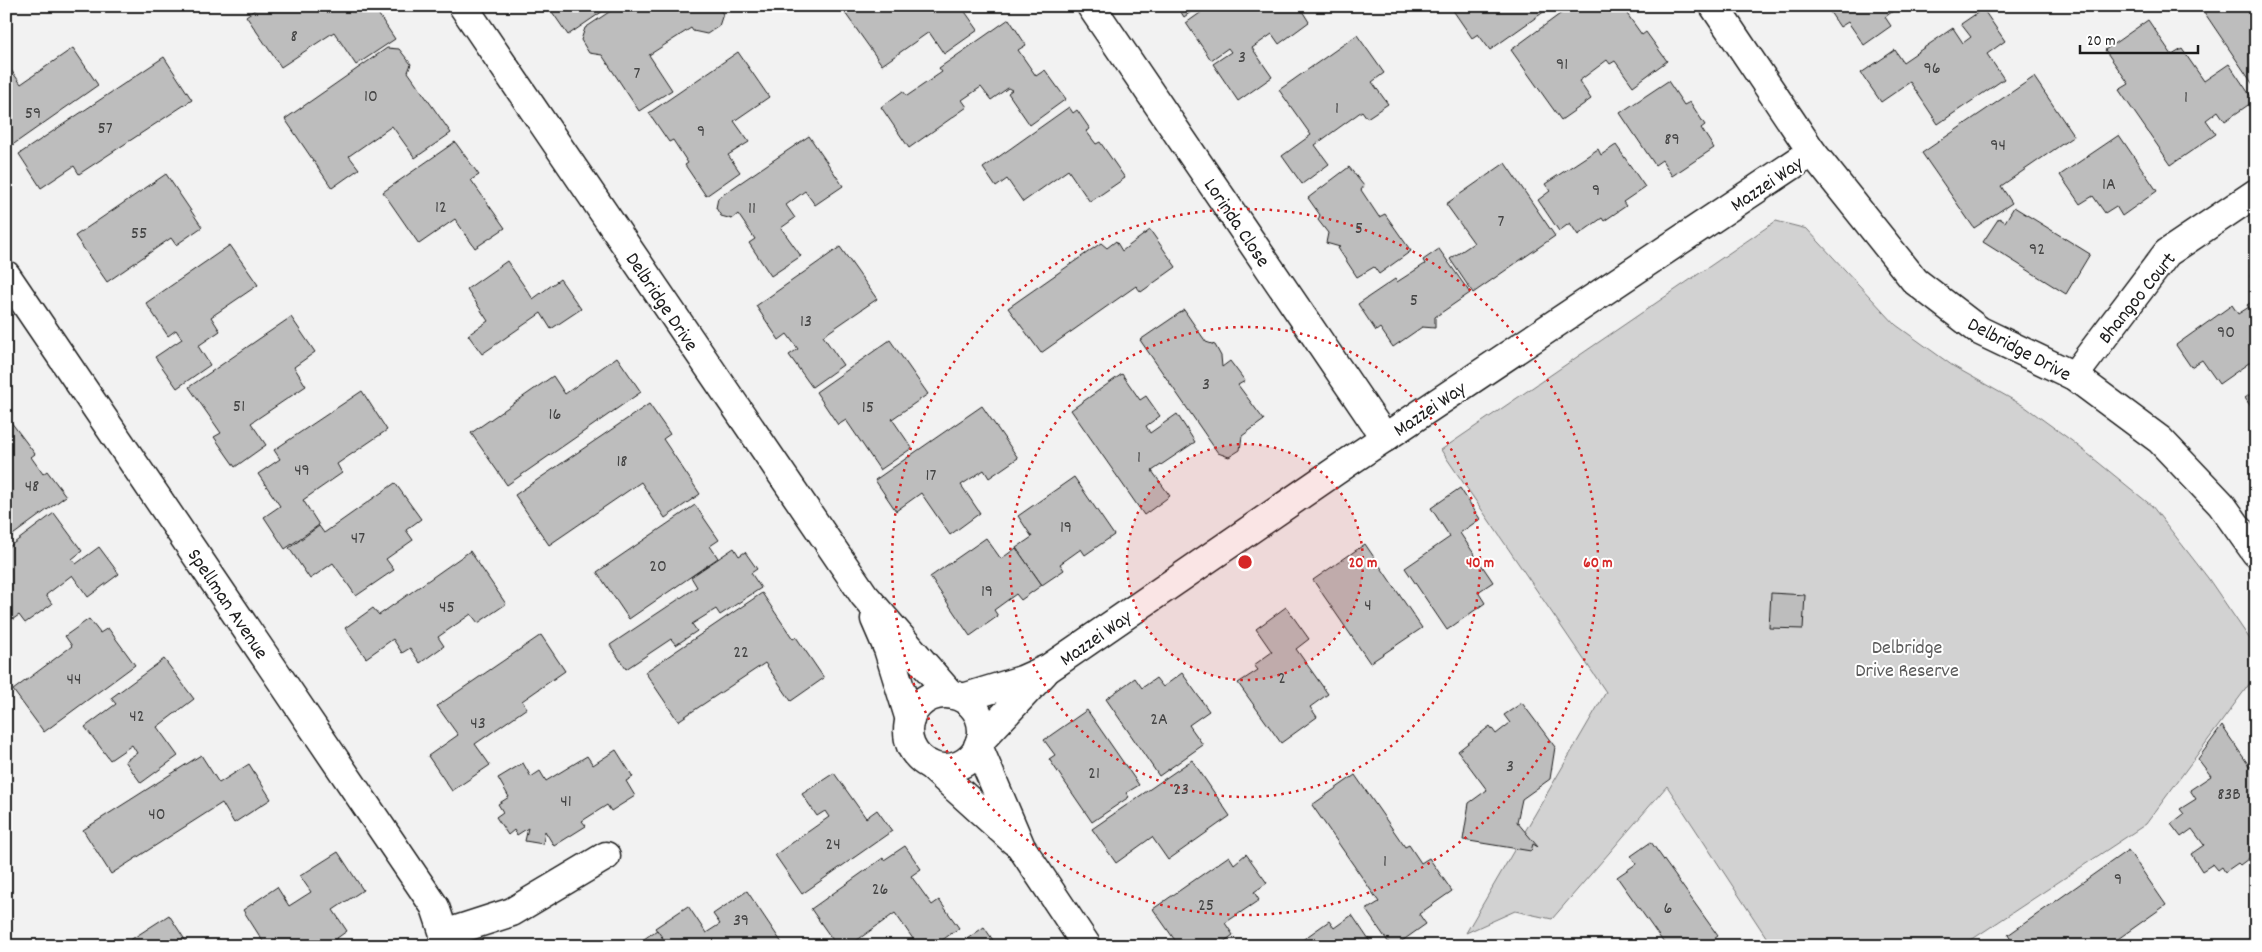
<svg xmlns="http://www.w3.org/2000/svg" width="2262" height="952" viewBox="0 0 2262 952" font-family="Dekko,sans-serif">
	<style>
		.green { fill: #d2d2d2; stroke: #777 }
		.building { fill: #bdbdbd; stroke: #1c1c1c }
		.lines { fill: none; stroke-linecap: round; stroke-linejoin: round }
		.street-casing { stroke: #1c1c1c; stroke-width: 31 }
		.street { stroke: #fff; stroke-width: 28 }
		.ring { fill: none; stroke: #d62828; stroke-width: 2.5; stroke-dasharray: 2.5 5 }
		.labels { text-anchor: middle; stroke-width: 4; stroke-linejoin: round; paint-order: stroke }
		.number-label { font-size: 18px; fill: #444 }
		.street-label { font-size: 20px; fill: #1c1c1c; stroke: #fff }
		.park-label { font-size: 20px; fill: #5c5c5c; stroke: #fff }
		.centre { fill: #d62828; stroke: #fff; stroke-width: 2.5 }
		.ring-label { font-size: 15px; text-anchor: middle; font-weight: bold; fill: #d62828; stroke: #fff; stroke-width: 4; stroke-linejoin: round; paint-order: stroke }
	</style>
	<rect width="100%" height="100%" fill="#f2f2f2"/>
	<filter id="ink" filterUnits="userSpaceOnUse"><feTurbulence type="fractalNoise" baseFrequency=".02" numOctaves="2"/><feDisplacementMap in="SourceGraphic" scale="10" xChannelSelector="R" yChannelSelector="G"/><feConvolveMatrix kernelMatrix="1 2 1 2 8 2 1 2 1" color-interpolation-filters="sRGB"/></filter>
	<g filter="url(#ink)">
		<path class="green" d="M1776,221L1807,229L1896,325L1953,366L2024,406L2072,441L2152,506L2208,578L2256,648V675L2146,824L1962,946H1772L1667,786L1552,919L1515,911L1466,933L1606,692L1441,450Z"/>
		<g class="building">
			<path d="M260,6H373L395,39L356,65L334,32L281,67L246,16Z"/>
			<path d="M548,6H600L603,11L568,35Z"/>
			<path d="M618,6H717L723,14L719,26L707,34L693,31L691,28L649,55L672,90L639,111L602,55L589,53L581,40L585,28Z"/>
			<path d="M856,6H961L978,30L944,54L929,32L882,65L845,13Z"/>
			<path d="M1177,6H1199L1184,17Z"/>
			<path d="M1210,6H1299L1309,22L1279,44L1272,34L1252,48L1272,77L1238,101L1213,64L1231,52L1228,48L1211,60L1186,23Z"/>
			<path d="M1450,6H1552L1490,50L1478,34L1472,38Z"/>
			<path d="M1571,6H1631L1625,11L1642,35L1646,32L1667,61L1633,86L1615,61L1610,64L1607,60L1579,81L1591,99L1561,120L1511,50Z"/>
			<path d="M1826,6H1900L1885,17L1891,26L1864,45L1848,22L1840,27Z"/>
			<path d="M2200,6H2256V89Z"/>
			<path d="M1983,9L2005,41L1987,54L2004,79L1938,124L1910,82L1881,102L1861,73L1895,50L1903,62L1953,28L1963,43L1971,37L1961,24Z"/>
			<path d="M1009,19L1026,45L1018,50L1036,76L1045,70L1066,99L1030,125L1008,93L1012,90L1008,88L991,100L981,87L962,100L967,107L909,148L881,107L903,91L907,96L942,72L939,68Z"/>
			<path d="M2148,20L2172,55L2182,49L2204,81L2229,64L2254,101L2225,121L2218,111L2206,120L2216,134L2171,165L2119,90L2129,84L2105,50Z"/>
			<path d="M1357,35L1384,73L1372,82L1388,104L1367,118L1362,111L1315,145L1329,164L1302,184L1282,156L1311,135L1279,90Z"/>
			<path d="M73,48L98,85L11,146L6,139V63L21,84Z"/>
			<path d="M387,48L399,49L411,64L408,72L451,133L415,158L392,126L349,156L359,169L332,188L285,119Z"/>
			<path d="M738,52L769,97L734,121L749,142L728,155L740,172L706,196L685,165L688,163L673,140L669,142L649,113Z"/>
			<path d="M164,57L192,100L79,174L74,166L41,188L19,154Z"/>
			<path d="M2034,77L2074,136L2001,186L2012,203L1974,228L1922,153Z"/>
			<path d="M1668,81L1684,105L1690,102L1705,125L1701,128L1714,148L1672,176L1662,160L1655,165L1620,113Z"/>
			<path d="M1069,107L1073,113L1077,110L1090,129L1086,131L1096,144L1100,142L1125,178L1090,202L1068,170L1023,202L1007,179L996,187L983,168Z"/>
			<path d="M2119,135L2157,191L2122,216L2116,206L2105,213L2093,196L2080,204L2060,175Z"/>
			<path d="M809,136L843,186L815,205L805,191L786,205L795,218L781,228L801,256L771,276L749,243L755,239L738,214L732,219L721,216L716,208L718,198Z"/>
			<path d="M455,142L479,175L471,180L505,228L475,248L455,219L419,244L383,192Z"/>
			<path d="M1616,145L1645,187L1623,202L1626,206L1604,221L1602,218L1578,235L1570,223L1559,231L1538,200L1550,191L1545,184L1598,149L1601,155Z"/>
			<path d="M1505,163L1555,236L1473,293L1450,259L1474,243L1446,204Z"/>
			<path d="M1349,167L1364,186L1361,190L1379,217L1385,214L1411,251L1379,274L1374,267L1357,277L1338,248L1340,247L1326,243L1328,233L1318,220L1320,215L1308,198Z"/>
			<path d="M166,174L202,227L176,245L171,238L107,282L75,236Z"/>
			<path d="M2014,207L2090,254L2066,294L1983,242L1999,218L2005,222Z"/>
			<path d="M1150,230L1176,267L1141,292L1136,286L1041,353L1008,308L1101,243L1107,248L1116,241L1122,251Z"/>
			<path d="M230,245L258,285L211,317L220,331L198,346L210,365L177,388L155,357L182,339L176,330L168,336L146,303Z"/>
			<path d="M840,247L877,299L823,336L843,365L812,387L789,355L798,349L787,334L779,340L756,306Z"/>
			<path d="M1439,249L1470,293L1435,317V328L1422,327L1393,347L1380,328L1376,331L1358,304L1395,279L1397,282L1425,264L1423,260Z"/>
			<path d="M507,261L533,299L560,279L581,309L551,329L541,313L482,354L468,335L488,321L467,289Z"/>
			<path d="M2256,272V283L2250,276Z"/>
			<path d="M2256,299V317L2247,305Z"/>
			<path d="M2232,305L2238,314L2249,307L2256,317V358L2219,384L2202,360L2191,367L2176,345Z"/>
			<path d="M1184,310L1206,342L1215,345L1221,356L1222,367L1230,361L1245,381L1238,385L1264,420L1242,436L1240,450L1229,457L1218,453L1140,340Z"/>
			<path d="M291,317L315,352L294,367L306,386L251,423L266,445L235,467L214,437L221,433L189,387Z"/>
			<path d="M890,340L928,394L892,419L912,448L880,470L846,420L838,425L816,392Z"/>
			<path d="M617,357L641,392L507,485L471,433L553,376L565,394Z"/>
			<path d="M1122,374L1140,400L1146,396L1160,416L1146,426L1150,433L1177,414L1195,442L1152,471L1170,496L1144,515L1071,410Z"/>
			<path d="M2256,390V414L2245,398Z"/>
			<path d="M362,391L387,430L337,464L342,473L303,500L319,525L285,549L264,517L280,506L258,474L280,459L274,450Z"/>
			<path d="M649,404L670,434L663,439L700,494L665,518L641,482L549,545L515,495Z"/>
			<path d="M982,406L1018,458L989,478L984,470L961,485L980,513L950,535L921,493L896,511L875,480Z"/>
			<path d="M11,422L35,454L31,457L43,474L47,471L66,496L6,540V426Z"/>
			<path d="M1074,477L1114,535L1085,555L1081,549L1060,564L1064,570L1042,585L1016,548L1032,537L1018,516Z"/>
			<path d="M395,483L421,519L406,530L413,540L386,559L394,570L356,596L333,563L310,579L289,548L319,526L324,533Z"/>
			<path d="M1460,488L1480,519L1460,533L1493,582L1478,592L1485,603L1447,630L1405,568L1450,537L1431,508Z"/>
			<path d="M695,505L719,540L710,546L718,558L629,619L597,572Z"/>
			<path d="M54,513L82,551L72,559L76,564L99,547L119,574L88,597L72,575L46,595L52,604L25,623L19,615L6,624V549Z"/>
			<path d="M986,538L1001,559L1016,548L1042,585L1021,600L1016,594L994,610L998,616L970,636L930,577Z"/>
			<path d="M1365,544L1422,628L1370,663L1313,580Z"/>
			<path d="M734,548L739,556L745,552L757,569L751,573L761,588L720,615L716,609L692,624L697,631L676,645L671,639L626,669L610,645L697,587L691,577Z"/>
			<path d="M470,551L506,604L478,623L471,614L438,637L444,646L420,663L410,648L402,653L393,639L366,658L345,628L373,608L379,615Z"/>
			<path d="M762,593L793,639L796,637L824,678L791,701L765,663L678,721L645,672Z"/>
			<path d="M1771,593L1805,595L1803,629L1769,628Z"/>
			<path d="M1286,607L1309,639L1296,649L1328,694L1310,707L1317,717L1281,743L1238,683L1258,670L1254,665L1272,652L1256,629Z"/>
			<path d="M89,619L100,633L108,628L135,665L44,732L13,690L72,646L65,636Z"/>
			<path d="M541,635L565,671L522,701L527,708L475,744L490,765L452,791L428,756L458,735L437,706Z"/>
			<path d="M164,659L194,699L157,727L178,756L141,783L125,761L137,753L132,745L110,760L85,727L116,704L111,698Z"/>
			<path d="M1182,673L1209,711L1189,725L1203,745L1159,776L1106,699L1135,678L1142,688L1156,678L1163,687Z"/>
			<path d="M1522,703L1555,747L1550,779L1522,799L1517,822L1538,847L1533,844L1531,851L1463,840L1469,803L1487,790L1458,751L1490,726L1496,734L1510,723L1504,715Z"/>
			<path d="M1087,710L1139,785L1126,793L1129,797L1092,822L1049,759L1055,755L1044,740Z"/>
			<path d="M2222,726L2250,767L2256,763V853L2240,865L2238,863L2225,872L2222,867L2218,870L2213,864L2202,871L2191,854L2204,845L2192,829L2181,837L2171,824L2184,814L2180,809L2196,799L2190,790L2211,776L2198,759Z"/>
			<path d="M616,750L633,777L626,781L635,796L611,811L607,805L582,821L586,826L554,846L545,831L543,844L525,841L528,828L517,835L514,830L508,835L496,817L503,812L498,804L509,797L498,778L523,763L531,777L540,771L546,781L587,756L593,765Z"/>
			<path d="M201,755L219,783L249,764L271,799L234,823L222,803L111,874L83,830Z"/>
			<path d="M1192,760L1230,816L1168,860L1152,837L1116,863L1092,829Z"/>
			<path d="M834,773L866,818L877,810L892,831L802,894L775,855L829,817L825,811L817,816L802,794Z"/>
			<path d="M1355,775L1405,847L1409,845L1421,863L1429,858L1452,891L1419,914L1426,924L1395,946H1391L1366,910L1379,902L1312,805Z"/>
			<path d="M1651,842L1718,936L1705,946H1666L1617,877L1636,864L1631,856Z"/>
			<path d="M905,846L921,869L911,876L932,905L939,900L959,928L934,946H918L895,913L849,946H837L811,909L883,858L884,860Z"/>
			<path d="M2128,850L2166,905L2108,946H2015L2008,935Z"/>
			<path d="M338,852L363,890L333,910L347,931L326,946H266L243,910L277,887L289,906L311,892L300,876Z"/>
			<path d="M1246,854L1267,883L1254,892L1259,900L1225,923L1233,935L1218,946H1189L1186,942L1179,946L1153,909L1229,856L1234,864Z"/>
			<path d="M747,891L784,946H668L655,928L688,906L706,933L720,924L713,914Z"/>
			<path d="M169,915L189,946H121Z"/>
			<path d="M1352,915L1373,946H1294L1329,921L1334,928Z"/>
			<path d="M984,927L997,946H957Z"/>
			<path d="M657,930L668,946H634Z"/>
		</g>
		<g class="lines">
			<g class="street-casing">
				<g id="street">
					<path d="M463,6L864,595L950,694"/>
					<path d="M1091,6L1385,438"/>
					<path d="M1714,6L1812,152L1915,281L1980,331L2074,376L2160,440L2221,504L2256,553"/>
					<path d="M6,275L435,907L444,934L443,946"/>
					<path d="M2074,376L2167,253L2256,193"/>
					<path d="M875,619L888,649L910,720"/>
					<circle cx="945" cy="731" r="37"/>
					<path d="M963,698L1022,680L1049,668L1350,461L1812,152"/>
					<path d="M980,741L1044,673"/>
					<path d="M978,746L1021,847L1087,946"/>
					<path d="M929,764L1014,841"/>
					<path d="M444,934L512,912L606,856"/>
				</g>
			</g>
			<use href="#street" class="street"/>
		</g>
	</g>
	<circle cx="1245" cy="562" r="118" fill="#d62828" fill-opacity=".12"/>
	<g class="ring">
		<circle cx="1245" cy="562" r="118"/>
		<circle cx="1245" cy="562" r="235"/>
		<circle cx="1245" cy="562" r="353"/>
	</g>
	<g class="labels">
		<g class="number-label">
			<text x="294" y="41">8</text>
			<text x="1242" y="62">3</text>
			<text x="1562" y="69">91</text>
			<text x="1932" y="73">96</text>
			<text x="637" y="78">7</text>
			<text x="371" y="101">10</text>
			<text x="2186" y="102">1</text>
			<text x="1337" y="113">1</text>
			<text x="33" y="118">59</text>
			<text x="105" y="133">57</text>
			<text x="701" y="136">9</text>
			<text x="1672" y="144">89</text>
			<text x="1998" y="150">94</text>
			<text x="2109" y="189">1A</text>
			<text x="1596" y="195">9</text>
			<text x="441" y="212">12</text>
			<text x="752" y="213">11</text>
			<text x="1501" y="226">7</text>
			<text x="1359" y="233">5</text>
			<text x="139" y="238">55</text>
			<text x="2037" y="254">92</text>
			<text x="1414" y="305">5</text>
			<text x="806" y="326">13</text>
			<text x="2226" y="337">90</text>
			<text x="1206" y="389">3</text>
			<text x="239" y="411">51</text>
			<text x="868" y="412">15</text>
			<text x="555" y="419">16</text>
			<text x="1139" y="462">1</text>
			<text x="622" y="466">18</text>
			<text x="302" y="475">49</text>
			<text x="931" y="480">17</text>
			<text x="32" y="491">48</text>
			<text x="1066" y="532">19</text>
			<text x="358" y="543">47</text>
			<text x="658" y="571">20</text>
			<text x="987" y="596">19</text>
			<text x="1368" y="610">4</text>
			<text x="447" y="612">45</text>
			<text x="741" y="657">22</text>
			<text x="1282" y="683">2</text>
			<text x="74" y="684">44</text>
			<text x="137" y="721">42</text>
			<text x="1159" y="724">2A</text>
			<text x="478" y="728">43</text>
			<text x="1510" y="771">3</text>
			<text x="1094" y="778">21</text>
			<text x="1181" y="794">23</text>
			<text x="2229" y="799">83B</text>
			<text x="566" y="806">41</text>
			<text x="157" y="819">40</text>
			<text x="833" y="849">24</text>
			<text x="1385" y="866">1</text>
			<text x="2118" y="884">9</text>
			<text x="880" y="894">26</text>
			<text x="1206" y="910">25</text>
			<text x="1668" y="913">6</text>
			<text x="741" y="925">39</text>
		</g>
		<g class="street-label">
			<text transform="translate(1766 183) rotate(-34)" y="7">Mazzei Way</text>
			<text transform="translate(1238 222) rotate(56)" y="7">Lorinda Close</text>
			<text transform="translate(2136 297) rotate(-51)" y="7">Bhangoo Court</text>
			<text transform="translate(663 301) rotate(56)" y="7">Delbridge Drive</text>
			<text transform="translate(2020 348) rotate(28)" y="7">Delbridge Drive</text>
			<text transform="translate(1429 408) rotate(-34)" y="7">Mazzei Way</text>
			<text transform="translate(229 603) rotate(56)" y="7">Spellman Avenue</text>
			<text transform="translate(1095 637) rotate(-35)" y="7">Mazzei Way</text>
		</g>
		<g class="park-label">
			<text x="1907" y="653">Delbridge<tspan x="1907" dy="23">Drive Reserve</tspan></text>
		</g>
	</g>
	<circle cx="1245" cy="562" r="8" class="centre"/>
	<g class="ring-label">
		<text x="1363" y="567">20 m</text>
		<text x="1480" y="567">40 m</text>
		<text x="1598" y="567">60 m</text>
	</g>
	<rect width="2262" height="952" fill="none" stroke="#fff" stroke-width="25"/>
	<rect x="12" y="12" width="2237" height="927" fill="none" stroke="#1c1c1c" stroke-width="2" filter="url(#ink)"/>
	<path d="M2080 45v8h118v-8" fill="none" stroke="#1c1c1c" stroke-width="2.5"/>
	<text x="2087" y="45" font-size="15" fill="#1c1c1c" stroke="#ffffff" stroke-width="4" paint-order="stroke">20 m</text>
</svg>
